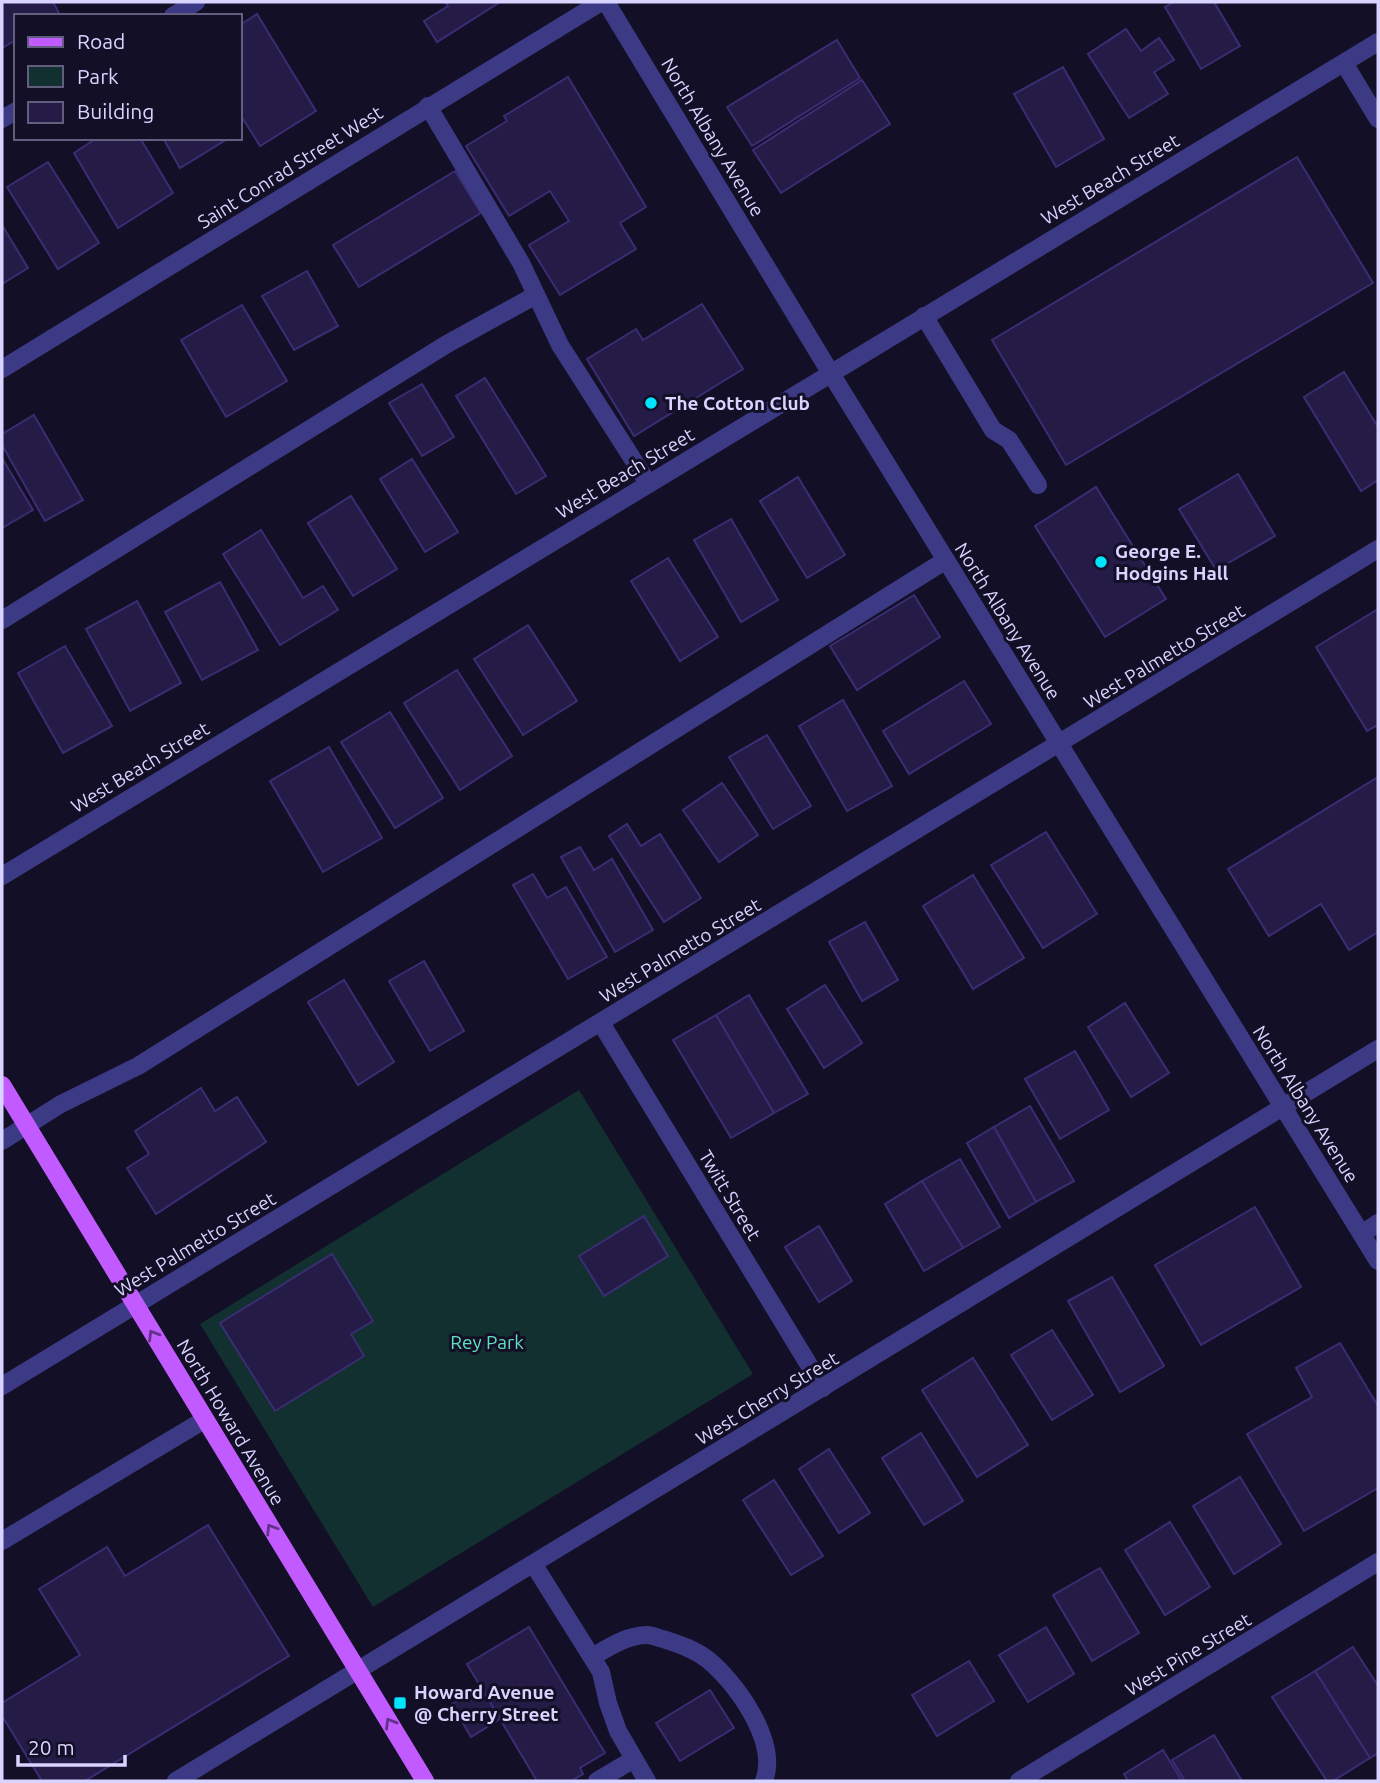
<svg xmlns="http://www.w3.org/2000/svg" width="1380" height="1783" viewBox="0 0 1380 1783" font-family="Ubuntu,sans-serif">
	<style>
		.green { fill: #12302f }
		.building { fill: #241b47; stroke: #3b2d73; stroke-width: 2 }
		.lines { fill: none; stroke-linecap: round; stroke-linejoin: round }
		.minor { stroke: #3d3a85; stroke-width: 18 }
		.major { stroke: #c25bff; stroke-width: 18 }
		.oneway { stroke: #623188 }
		.poi-dot { fill: #00e5ff; stroke: #130f26; stroke-width: 2.5 }
		.labels { text-anchor: middle; stroke-width: 6; stroke-linejoin: round; paint-order: stroke }
		.street-label { font-size: 19px; fill: #d9d4ff; stroke: #130f26 }
		.poi-label { font-size: 19px; font-weight: bold; fill: #d9d4ff; stroke: #130f26; text-anchor: start }
		.park-label { font-size: 19px; fill: #5fe0c0; stroke: #130f26 }
	</style>
	<rect width="100%" height="100%" fill="#130f26"/>
	<path class="green" d="M579,1090L753,1374L373,1607L200,1324Z"/>
	<g class="building">
		<path d="M2,2H53L60,15L16,16V40L2,48Z"/>
		<path d="M445,2H500L437,42L424,21L448,6Z"/>
		<path d="M1174,2H1214L1240,46L1201,69L1165,7Z"/>
		<path d="M257,14L316,111L260,146L240,114V25Z"/>
		<path d="M1126,29L1141,51L1159,38L1174,60L1154,72L1168,94L1129,118L1088,54Z"/>
		<path d="M837,40L860,78L752,146L727,107Z"/>
		<path d="M1063,67L1104,139L1056,167L1014,94Z"/>
		<path d="M568,77L646,207L620,223L636,249L560,295L529,245L569,221L550,191L509,216L466,146L507,121L504,116Z"/>
		<path d="M862,80L890,124L781,193L753,150Z"/>
		<path d="M97,138H140L173,193L118,228L74,153Z"/>
		<path d="M163,138H229L180,168Z"/>
		<path d="M1297,157L1373,283L1066,465L992,340Z"/>
		<path d="M48,162L99,243L58,269L7,187Z"/>
		<path d="M455,171L481,213L359,287L333,245Z"/>
		<path d="M2,225L28,268L2,284Z"/>
		<path d="M307,271L338,326L294,350L262,296Z"/>
		<path d="M702,304L743,369L634,436L587,359L636,329L643,340Z"/>
		<path d="M242,305L287,381L226,417L181,340Z"/>
		<path d="M1344,372L1378,427V480L1361,491L1304,397Z"/>
		<path d="M485,378L546,476L516,494L456,396Z"/>
		<path d="M422,384L454,437L422,456L389,403Z"/>
		<path d="M34,415L83,500L45,521L2,445V434Z"/>
		<path d="M2,458L33,510L2,528Z"/>
		<path d="M412,459L458,532L425,552L380,479Z"/>
		<path d="M1238,474L1275,536L1216,570L1179,509Z"/>
		<path d="M798,477L845,555L807,578L760,501Z"/>
		<path d="M1096,487L1166,599L1105,637L1035,526Z"/>
		<path d="M351,496L397,569L353,596L308,523Z"/>
		<path d="M731,519L778,600L741,622L694,540Z"/>
		<path d="M261,530L303,598L323,586L338,610L280,645L223,554Z"/>
		<path d="M668,558L718,637L680,661L631,581Z"/>
		<path d="M220,582L258,650L202,680L165,612Z"/>
		<path d="M914,595L940,637L857,690L830,646Z"/>
		<path d="M137,601L181,683L130,711L86,629Z"/>
		<path d="M1378,609V725L1367,731L1316,647Z"/>
		<path d="M528,625L577,701L523,735L474,659Z"/>
		<path d="M65,646L112,726L63,753L18,673Z"/>
		<path d="M457,670L512,756L460,790L404,703Z"/>
		<path d="M964,681L991,724L909,774L883,731Z"/>
		<path d="M843,700L892,786L847,811L799,726Z"/>
		<path d="M390,712L443,798L395,828L341,742Z"/>
		<path d="M767,735L811,806L773,829L729,757Z"/>
		<path d="M329,747L382,838L323,872L270,781Z"/>
		<path d="M1378,777V932L1349,950L1321,904L1269,936L1228,869Z"/>
		<path d="M722,783L758,835L719,862L683,810Z"/>
		<path d="M627,824L641,846L660,834L701,898L664,922L609,836Z"/>
		<path d="M1046,832L1097,914L1043,948L991,865Z"/>
		<path d="M580,847L594,870L612,859L653,930L615,952L561,857Z"/>
		<path d="M533,874L547,898L566,887L607,957L568,979L513,885Z"/>
		<path d="M973,875L1024,958L973,989L923,906Z"/>
		<path d="M865,922L898,980L862,1001L829,942Z"/>
		<path d="M424,961L464,1031L430,1051L389,981Z"/>
		<path d="M344,980L394,1062L358,1085L308,1002Z"/>
		<path d="M825,985L862,1043L824,1068L787,1009Z"/>
		<path d="M749,995L808,1094L774,1113L716,1015Z"/>
		<path d="M1125,1003L1169,1073L1131,1097L1088,1027Z"/>
		<path d="M716,1015L774,1113L731,1138L673,1040Z"/>
		<path d="M1075,1051L1109,1110L1060,1139L1025,1079Z"/>
		<path d="M201,1088L215,1111L237,1097L266,1142L156,1214L127,1168L149,1154L135,1131Z"/>
		<path d="M1030,1106L1074,1181L1036,1202L994,1127Z"/>
		<path d="M994,1127L1036,1202L1009,1218L967,1143Z"/>
		<path d="M960,1159L1000,1227L963,1248L922,1181Z"/>
		<path d="M922,1181L963,1248L924,1271L885,1204Z"/>
		<path d="M1255,1207L1301,1287L1201,1345L1155,1265Z"/>
		<path d="M644,1216L668,1256L604,1296L579,1256Z"/>
		<path d="M819,1226L852,1281L819,1302L785,1247Z"/>
		<path d="M332,1254L373,1321L351,1334L364,1356L275,1411L220,1323Z"/>
		<path d="M1112,1277L1164,1366L1120,1392L1068,1301Z"/>
		<path d="M1052,1330L1093,1395L1052,1420L1011,1355Z"/>
		<path d="M1340,1343L1378,1406V1488L1304,1531L1247,1434L1312,1397L1296,1368Z"/>
		<path d="M973,1358L1028,1445L977,1477L922,1390Z"/>
		<path d="M921,1433L963,1501L924,1525L882,1458Z"/>
		<path d="M829,1449L870,1513L839,1533L799,1469Z"/>
		<path d="M1240,1477L1281,1544L1234,1574L1193,1506Z"/>
		<path d="M774,1480L823,1556L791,1575L743,1500Z"/>
		<path d="M1170,1522L1210,1587L1165,1615L1125,1550Z"/>
		<path d="M208,1525L289,1656L85,1781H42L2,1716V1703L80,1655L39,1589L107,1547L125,1576Z"/>
		<path d="M1100,1568L1139,1633L1092,1661L1053,1595Z"/>
		<path d="M529,1627L605,1753L580,1768L583,1774L571,1781H537L467,1664Z"/>
		<path d="M1046,1627L1074,1674L1028,1702L999,1655Z"/>
		<path d="M1353,1647L1378,1686V1753L1370,1758L1315,1671Z"/>
		<path d="M969,1661L994,1701L937,1736L912,1695Z"/>
		<path d="M1315,1671L1370,1758L1333,1781H1327L1272,1697Z"/>
		<path d="M481,1687L500,1719L471,1737L452,1704Z"/>
		<path d="M710,1690L734,1728L680,1761L656,1723Z"/>
		<path d="M1214,1735L1242,1781H1185L1172,1760Z"/>
		<path d="M1163,1750L1182,1781H1128L1124,1774Z"/>
	</g>
	<g class="lines">
		<g class="minor">
			<path d="M606,2L830,372L1378,1261"/>
			<path d="M173,16L196,2"/>
			<path d="M1344,63L1378,119"/>
			<path d="M428,106L521,263L560,345L648,483"/>
			<path d="M2,119L16,111"/>
			<path d="M924,316L993,430L1009,440L1038,485"/>
			<path d="M2,369L601,2"/>
			<path d="M2,620L447,344L536,295"/>
			<path d="M2,876L1378,42"/>
			<path d="M601,1023L823,1388"/>
			<path d="M2,1141L61,1104L138,1066L946,560"/>
			<path d="M1362,1234L1378,1223"/>
			<path d="M2,1386L1378,549"/>
			<path d="M2,1541L204,1420"/>
			<path d="M534,1565L601,1672L608,1703L618,1731L647,1781"/>
			<path d="M592,1657C608,1648 627,1635 647,1635C652,1635 658,1638 663,1639C678,1644 694,1649 707,1659C736,1682 779,1742 764,1781"/>
			<path d="M176,1781L1378,1049"/>
			<path d="M597,1781L634,1759"/>
			<path d="M1019,1781L1378,1562"/>
		</g>
		<path class="major" d="M2,1085L425,1781"/>
	</g>
	<defs><path id="oneway-chevron" d="M-2-3.5L2.5 0L-2 3.5" fill="none" stroke-width="1.6" stroke-linecap="round" stroke-linejoin="round" transform="scale(1.75)"/></defs>
	<g class="oneway">
		<use href="#oneway-chevron" transform="translate(153 1335) rotate(-121)"/>
		<use href="#oneway-chevron" transform="translate(271 1529) rotate(-122)"/>
		<use href="#oneway-chevron" transform="translate(390 1723) rotate(-121)"/>
	</g>
	<g class="poi-dot">
		<circle cx="651" cy="403" r="7"/>
		<circle cx="1101" cy="562" r="7"/>
		<rect x="393" y="1696" width="14" height="14" rx="3.5"/>
	</g>
	<g class="labels">
		<g class="street-label">
			<text transform="translate(713 137) rotate(59)" y="7">North Albany Avenue</text>
			<text transform="translate(290 167) rotate(-32)" y="7">Saint Conrad Street West</text>
			<text transform="translate(1110 179) rotate(-31)" y="7">West Beach Street</text>
			<text transform="translate(625 473) rotate(-31)" y="7">West Beach Street</text>
			<text transform="translate(1008 621) rotate(58)" y="7">North Albany Avenue</text>
			<text transform="translate(1164 656) rotate(-31)" y="7">West Palmetto Street</text>
			<text transform="translate(140 767) rotate(-31)" y="7">West Beach Street</text>
			<text transform="translate(680 950) rotate(-31)" y="7">West Palmetto Street</text>
			<text transform="translate(1306 1104) rotate(58)" y="7">North Albany Avenue</text>
			<text transform="translate(730 1195) rotate(59)" y="7">Twitt Street</text>
			<text transform="translate(195 1244) rotate(-31)" y="7">West Palmetto Street</text>
			<text transform="translate(767 1398) rotate(-31)" y="7">West Cherry Street</text>
			<text transform="translate(231 1422) rotate(59)" y="7">North Howard Avenue</text>
			<text transform="translate(1188 1654) rotate(-31)" y="7">West Pine Street</text>
		</g>
		<g class="poi-label">
			<text x="665" y="410">The Cotton Club</text>
			<text x="1115" y="558">George E.<tspan x="1115" dy="22">Hodgins Hall</tspan></text>
			<text x="414" y="1699">Howard Avenue<tspan x="414" dy="22">@ Cherry Street</tspan></text>
		</g>
		<g class="park-label">
			<text x="487" y="1349">Rey Park</text>
		</g>
	</g>
	<rect width="1380" height="1783" fill="none" stroke="#d9d4ff" stroke-width="7"/>
	<rect x="14" y="14" width="228" height="126" fill="#130f26" stroke="#625e7d" stroke-width="2"/>
	<rect x="28" y="37" width="35" height="10" fill="#c25bff" stroke="#625e7d" stroke-width="2"/>
	<text x="77" y="49" font-size="21" fill="#d9d4ff">Road</text>
	<rect x="28" y="66" width="35" height="21" fill="#12302f" stroke="#625e7d" stroke-width="2"/>
	<text x="77" y="84" font-size="21" fill="#d9d4ff">Park</text>
	<rect x="28" y="102" width="35" height="21" fill="#241b47" stroke="#625e7d" stroke-width="2"/>
	<text x="77" y="119" font-size="21" fill="#d9d4ff">Building</text>
	<path d="M18 1755v10h107v-10" fill="none" stroke="#d9d4ff" stroke-width="3.5"/>
	<text x="28" y="1755" font-size="21" fill="#d9d4ff" stroke="#130f26" stroke-width="5" paint-order="stroke">20 m</text>
</svg>
